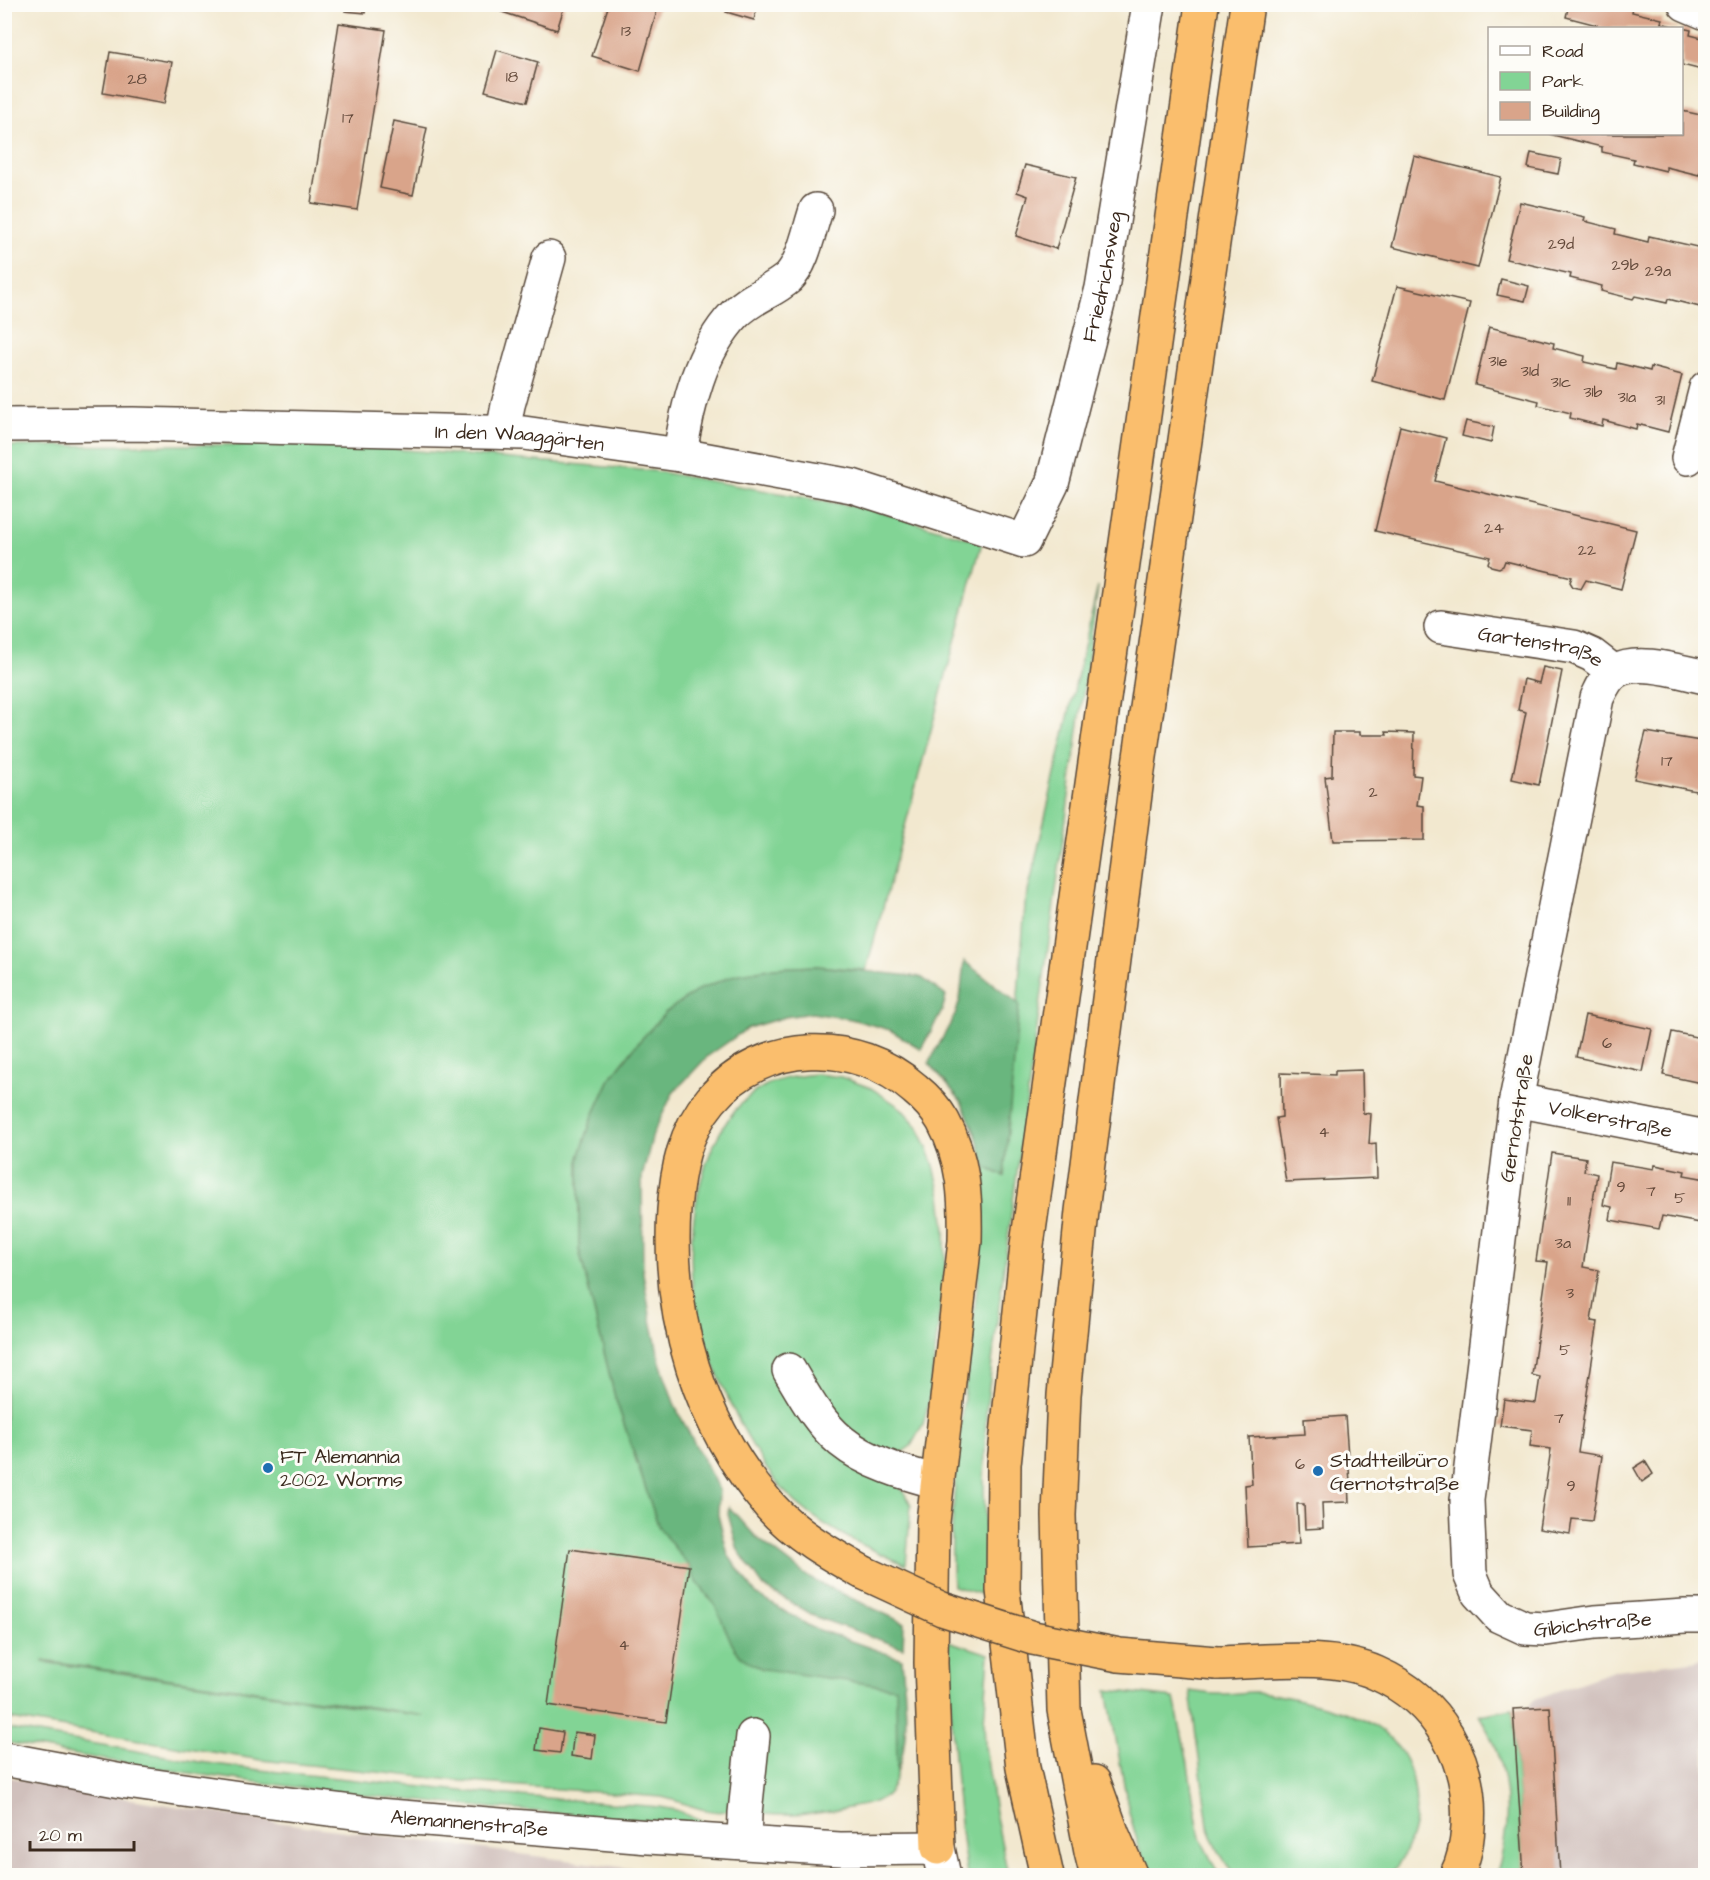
<svg xmlns="http://www.w3.org/2000/svg" width="1710" height="1880" viewBox="0 0 1710 1880" font-family="'Architects Daughter',sans-serif">
	<style>
		.industrial { fill: #d0c0bc }
		.green { fill: #82d495; stroke: #5e7f5a; stroke-width: 1.5; fill-rule: evenodd }
		.forest { fill: #69b67e; stroke: #52704e; stroke-width: 1.5 }
		.building { fill: #d9a48a }
		.lines { fill: none; stroke-linecap: round; stroke-linejoin: round }
		.minor-casing { stroke: #564639; stroke-width: 36 }
		.highway-casing { stroke: #564639; stroke-width: 36 }
		.minor { stroke: #fff; stroke-width: 33 }
		.highway { stroke: #fabe6d; stroke-width: 33 }
		.highway-bridge-casing { stroke: #564639; stroke-width: 36; stroke-linecap: butt }
		.highway-bridge { stroke: #fabe6d; stroke-width: 33 }
		.poi-dot { fill: #1f6fb2; stroke: #fdfcf7; stroke-width: 2 }
		.labels { text-anchor: middle; stroke-width: 6; stroke-linejoin: round; paint-order: stroke }
		.number-label { font-size: 16px; fill: #624839 }
		.street-label { font-size: 20px; fill: #3b2a1e; stroke: #fdfcf7 }
		.poi-label { font-size: 20px; fill: #3b2a1e; stroke: #fdfcf7; text-anchor: start }
	</style>
	<rect width="100%" height="100%" fill="#fdfcf7"/>
	<filter id="ink" filterUnits="userSpaceOnUse"><feTurbulence type="fractalNoise" baseFrequency=".0167" numOctaves="2"/><feDisplacementMap in="SourceGraphic" scale="12" xChannelSelector="R" yChannelSelector="G"/><feConvolveMatrix kernelMatrix="1 2 1 2 8 2 1 2 1" color-interpolation-filters="sRGB"/></filter>
	<filter id="wash" filterUnits="userSpaceOnUse"><feTurbulence type="fractalNoise" baseFrequency=".008" numOctaves="4" result="noise"/><feDisplacementMap in="SourceGraphic" scale="24" xChannelSelector="R" yChannelSelector="G"/><feGaussianBlur stdDeviation="1.35" result="paint"/><feColorMatrix in="noise" values="0 0 0 0 0 0 0 0 0 0 0 0 0 0 0 0 0 1.4 0 .05"/><feComposite in="paint" operator="in"/></filter>
	<g filter="url(#wash)">
		<rect width="100%" height="100%" fill="#f2e8cf"/>
		<g class="industrial">
			<path d="M1705,1644V1875H1496L1503,1856L1508,1813L1503,1773L1489,1731L1479,1715L1526,1708L1535,1699L1616,1670L1693,1661L1703,1658Z"/>
			<path d="M4,1776L62,1788L268,1821L681,1875H5Z"/>
		</g>
		<g class="green">
			<path d="M335,444L654,471L869,509L982,542L866,970L817,966L774,968L735,975L700,989L666,1012L637,1044L610,1079L592,1118L579,1158V1250L615,1397L659,1528L689,1566L697,1582L901,1672L897,1773C895,1781 891,1791 884,1797C875,1804 859,1806 848,1808C803,1817 774,1817 728,1810C713,1817 679,1800 661,1797L481,1783L261,1760L5,1718V446ZM43,1661L384,1709L425,1716L43,1662Z"/>
			<path d="M1098,586L1004,1266L986,1411L984,1486L987,1596L953,1586C949,1534 955,1483 960,1431C970,1343 984,1255 985,1167L1004,1176L1025,905Z"/>
			<path d="M816,1074L841,1077L871,1088L901,1108L918,1127L933,1162L941,1195L945,1231V1268L929,1402L923,1424L911,1446L901,1453H887L868,1445L781,1368L905,1493L911,1505L906,1565C864,1546 819,1527 786,1493C749,1454 702,1350 694,1297C684,1232 700,1122 763,1087C779,1078 797,1076 816,1074Z"/>
			<path d="M948,1641L989,1654L984,1722L985,1746L995,1812L1008,1875H967C955,1798 951,1719 948,1641Z"/>
			<path d="M1107,1690L1174,1698L1187,1759L1200,1838L1219,1875H1147L1129,1812Z"/>
			<path d="M1190,1691C1199,1692 1209,1694 1218,1694C1230,1695 1242,1692 1254,1692C1274,1693 1293,1698 1312,1703C1361,1715 1404,1730 1414,1786C1420,1818 1411,1851 1390,1875H1235C1222,1860 1214,1844 1208,1825Z"/>
			<path d="M1513,1709L1524,1875H1496C1514,1822 1509,1763 1479,1715Z"/>
			<path d="M4,1728L200,1762L260,1770L481,1793L660,1807L676,1810L703,1821V1824C469,1809 235,1786 5,1742Z"/>
		</g>
		<g class="forest">
			<path d="M964,961L1019,1004L1004,1176L985,1167L976,1135L961,1101L929,1063L955,1015L960,1000Z"/>
			<path d="M817,966L921,977L946,996L942,1011L921,1049L890,1030L851,1019L812,1013L785,1017L748,1028L708,1056L673,1093L653,1134L642,1177L643,1273L650,1315L660,1362L675,1406L719,1490L718,1515L728,1555L757,1595L811,1627L902,1659C905,1699 911,1734 897,1773L896,1688L763,1669L752,1664L740,1656L732,1644L715,1605L697,1582L689,1566L659,1528L615,1397L579,1249V1158L592,1118L610,1079L637,1044L666,1012L700,989L735,975L774,968Z"/>
			<path d="M729,1507L756,1537L811,1579L904,1623L903,1648L816,1617L764,1587L738,1550L728,1514Z"/>
		</g>
		<g id="blocks">
			<g class="building">
				<path d="M501,4H565L557,30L499,11Z"/>
				<path d="M609,4H659L640,71L592,56Z"/>
				<path d="M728,4H758L754,20L726,12Z"/>
				<path d="M1569,4H1624L1633,6L1632,12L1662,19L1661,23L1679,28H1596L1597,25L1566,17Z"/>
				<path d="M346,5H366L365,13L345,11Z"/>
				<path d="M339,23L386,30L357,210L311,203Z"/>
				<path d="M1682,28L1691,30L1690,35L1706,39V71L1682,65Z"/>
				<path d="M497,50L538,62L527,102L485,91Z"/>
				<path d="M110,52L172,62L164,104L103,93Z"/>
				<path d="M1682,111L1706,116V173L1700,172L1699,175L1666,167V171L1633,163L1634,159L1602,152V147L1549,134H1682Z"/>
				<path d="M394,121L427,128L413,195L380,188Z"/>
				<path d="M1531,153L1561,159L1558,174L1528,168Z"/>
				<path d="M1414,156L1501,177L1478,268L1392,247Z"/>
				<path d="M1025,165L1076,177L1056,249L1016,236L1028,196L1017,192Z"/>
				<path d="M1520,202L1585,217L1584,221L1616,229L1615,234L1648,242L1649,236L1706,249V284L1700,307L1668,299L1667,303L1635,296L1633,299L1601,291L1602,286L1570,278L1571,274L1506,259Z"/>
				<path d="M1501,279L1529,286L1525,301L1497,295Z"/>
				<path d="M1397,286L1470,303L1445,400L1372,381Z"/>
				<path d="M1489,327L1554,343L1553,348L1585,356L1584,362L1616,369L1617,363L1650,371L1651,367L1682,375L1668,432L1637,424L1636,429L1603,420L1602,426L1570,418L1571,413L1538,405L1539,401L1475,385Z"/>
				<path d="M1466,421L1494,427L1491,443L1462,436Z"/>
				<path d="M1400,426L1446,438L1435,481L1636,530L1621,589L1586,580L1581,589L1573,587L1570,582L1572,577L1505,561L1503,566L1499,568L1491,566L1488,563L1490,557L1375,531Z"/>
				<path d="M1543,667L1562,671L1539,785L1512,779L1526,712L1518,710L1524,679L1539,683Z"/>
				<path d="M1333,732H1360V735H1387L1386,732L1414,733L1413,775L1421,776L1417,805L1424,806V840L1333,841L1325,777L1332,776Z"/>
				<path d="M1646,732L1706,742V793L1634,779Z"/>
				<path d="M1585,1015L1652,1029L1643,1072L1576,1057Z"/>
				<path d="M1672,1032L1706,1039V1084L1663,1075Z"/>
				<path d="M1362,1070L1363,1113L1371,1114L1369,1144L1376,1143L1377,1178L1286,1182L1276,1118L1282,1117L1281,1073L1335,1075V1071Z"/>
				<path d="M1552,1153L1586,1158L1584,1171L1597,1174L1583,1267L1599,1270L1591,1321L1598,1322L1578,1452L1602,1456L1592,1521L1572,1519L1570,1534L1539,1529L1551,1449L1530,1446L1532,1430L1500,1426L1504,1399L1536,1403L1540,1377L1532,1375L1548,1262L1536,1261Z"/>
				<path d="M1610,1162L1654,1169L1655,1165L1685,1171L1684,1175L1706,1179V1224L1662,1216L1659,1229L1610,1220L1612,1207L1603,1205Z"/>
				<path d="M1345,1416L1350,1482H1348L1349,1502L1322,1503L1323,1528L1305,1529L1304,1504H1297L1299,1544L1248,1547L1245,1485L1252,1484L1249,1437L1305,1434L1304,1419Z"/>
				<path d="M1645,1461L1653,1474L1642,1482L1634,1468Z"/>
				<path d="M570,1549L689,1566L666,1722L548,1705Z"/>
				<path d="M1550,1707L1560,1876H1524L1513,1709Z"/>
				<path d="M539,1728L563,1732L560,1753L536,1750Z"/>
				<path d="M574,1732L595,1735L592,1759L571,1756Z"/>
			</g>
		</g>
	</g>
	<g filter="url(#ink)">
		<use href="#blocks" fill-opacity="0" stroke="#564639" stroke-width="1.5"/>
		<g class="lines">
			<g class="minor-casing">
				<g id="minor">
					<path d="M1685,4L1706,13"/>
					<path id="s1" d="M4,425L133,424L524,433L680,455L852,486L1024,541L1052,484L1102,288L1149,4"/>
					<path d="M503,432L508,405L549,258"/>
					<path d="M680,455C687,406 700,351 735,314C750,298 772,292 788,278C803,264 809,230 816,210"/>
					<path d="M1688,458L1706,388"/>
					<path id="s2" d="M1441,627L1574,647L1592,655L1614,672"/>
					<path id="s3" d="M1706,677C1681,672 1639,658 1616,671C1606,677 1602,688 1597,698L1516,1100L1467,1500L1470,1574L1478,1593L1499,1616L1525,1628L1546,1629L1595,1622L1685,1616H1706"/>
					<path id="s4" d="M1516,1100L1706,1137"/>
					<path d="M789,1370C804,1395 818,1422 841,1441C868,1463 904,1473 938,1482"/>
					<path id="s5" d="M4,1759L127,1782L240,1798L377,1815L649,1837L840,1849L938,1848L944,1876"/>
					<path d="M744,1842L745,1813L753,1736"/>
				</g>
			</g>
			<g class="highway-casing">
				<g id="highway">
					<path d="M862,1572C828,1553 796,1535 770,1506C699,1424 667,1317 674,1210C677,1170 684,1132 711,1100C763,1038 856,1037 915,1089C926,1098 936,1109 943,1121C964,1159 966,1199 965,1241L933,1522L931,1663L938,1848"/>
					<path d="M1217,1663C1266,1662 1330,1653 1376,1673C1438,1700 1473,1760 1468,1827C1467,1843 1464,1861 1456,1876"/>
					<path d="M1094,1782L1113,1835L1131,1876"/>
					<path d="M1047,1876L1023,1768L1003,1590L1004,1464L1027,1245L1202,4"/>
					<path d="M1097,1876L1091,1852L1064,1710L1059,1515L1064,1395L1082,1211L1138,771L1247,4"/>
				</g>
			</g>
			<use href="#minor" class="minor"/>
			<use href="#highway" class="highway"/>
			<g class="highway-bridge-casing">
				<path id="highway-bridge" d="M862,1572L942,1609L1033,1638L1119,1655L1217,1663"/>
			</g>
			<use href="#highway-bridge" class="highway-bridge"/>
		</g>
	</g>
	<g class="poi-dot">
		<circle cx="268" cy="1468" r="6"/>
		<circle cx="1318" cy="1471" r="6"/>
	</g>
	<g class="labels">
		<g class="number-label">
			<text x="626" y="36">13</text>
			<text x="512" y="82">18</text>
			<text x="137" y="84">28</text>
			<text x="348" y="123">17</text>
			<text x="1561" y="249">29d</text>
			<text x="1625" y="270">29b</text>
			<text x="1658" y="276">29a</text>
			<text x="1498" y="366">31e</text>
			<text x="1530" y="376">31d</text>
			<text x="1561" y="387">31c</text>
			<text x="1593" y="397">31b</text>
			<text x="1627" y="402">31a</text>
			<text x="1660" y="405">31</text>
			<text x="1494" y="533">24</text>
			<text x="1587" y="555">22</text>
			<text x="1667" y="766">17</text>
			<text x="1373" y="797">2</text>
			<text x="1607" y="1048">6</text>
			<text x="1324" y="1137">4</text>
			<text x="1621" y="1192">9</text>
			<text x="1651" y="1196">7</text>
			<text x="1680" y="1203">5</text>
			<text x="1569" y="1206">11</text>
			<text x="1563" y="1248">3a</text>
			<text x="1570" y="1298">3</text>
			<text x="1565" y="1355">5</text>
			<text x="1559" y="1423">7</text>
			<text x="1300" y="1469">6</text>
			<text x="1571" y="1491">9</text>
			<text x="624" y="1650">4</text>
		</g>
		<g class="street-label">
			<text dy="7" stroke="none"><textPath href="#s1" startOffset="1310">Friedrichsweg</textPath></text>
			<text dy="7" stroke="none"><textPath href="#s1" startOffset="516">In den Waaggärten</textPath></text>
			<text dy="7" stroke="none"><textPath href="#s2" startOffset="102">Gartenstraße</textPath></text>
			<text transform="translate(1516 1118) rotate(-81)" y="7">Gernotstraße</text>
			<text dy="7" stroke="none"><textPath href="#s4" startOffset="96">Volkerstraße</textPath></text>
			<text dy="7" stroke="none"><textPath href="#s3" startOffset="1161">Gibichstraße</textPath></text>
			<text dy="7" stroke="none"><textPath href="#s5" startOffset="470">Alemannenstraße</textPath></text>
		</g>
		<g class="poi-label">
			<text x="280" y="1463">FT Alemannia<tspan x="280" dy="23">2002 Worms</tspan></text>
			<text x="1330" y="1467">Stadtteilbüro<tspan x="1330" dy="23">Gernotstraße</tspan></text>
		</g>
	</g>
	<rect width="1710" height="1880" fill="none" stroke="#fdfcf7" stroke-width="24"/>
	<rect x="1488" y="27" width="195" height="108" fill="#fdfcf7" stroke="#afa8a0" stroke-width="1.5"/>
	<rect x="1500" y="46" width="30" height="9" fill="#ffffff" stroke="#afa8a0" stroke-width="1.5"/>
	<text x="1542" y="57" font-size="18" fill="#3b2a1e">Road</text>
	<rect x="1500" y="72" width="30" height="18" fill="#82d495" stroke="#afa8a0" stroke-width="1.5"/>
	<text x="1542" y="87" font-size="18" fill="#3b2a1e">Park</text>
	<rect x="1500" y="102" width="30" height="18" fill="#d9a48a" stroke="#afa8a0" stroke-width="1.5"/>
	<text x="1542" y="117" font-size="18" fill="#3b2a1e">Building</text>
	<path d="M30 1841v9h104v-9" fill="none" stroke="#3b2a1e" stroke-width="3"/>
	<text x="39" y="1841" font-size="18" fill="#3b2a1e" stroke="#fdfcf7" stroke-width="4.5" paint-order="stroke">20 m</text>
</svg>
